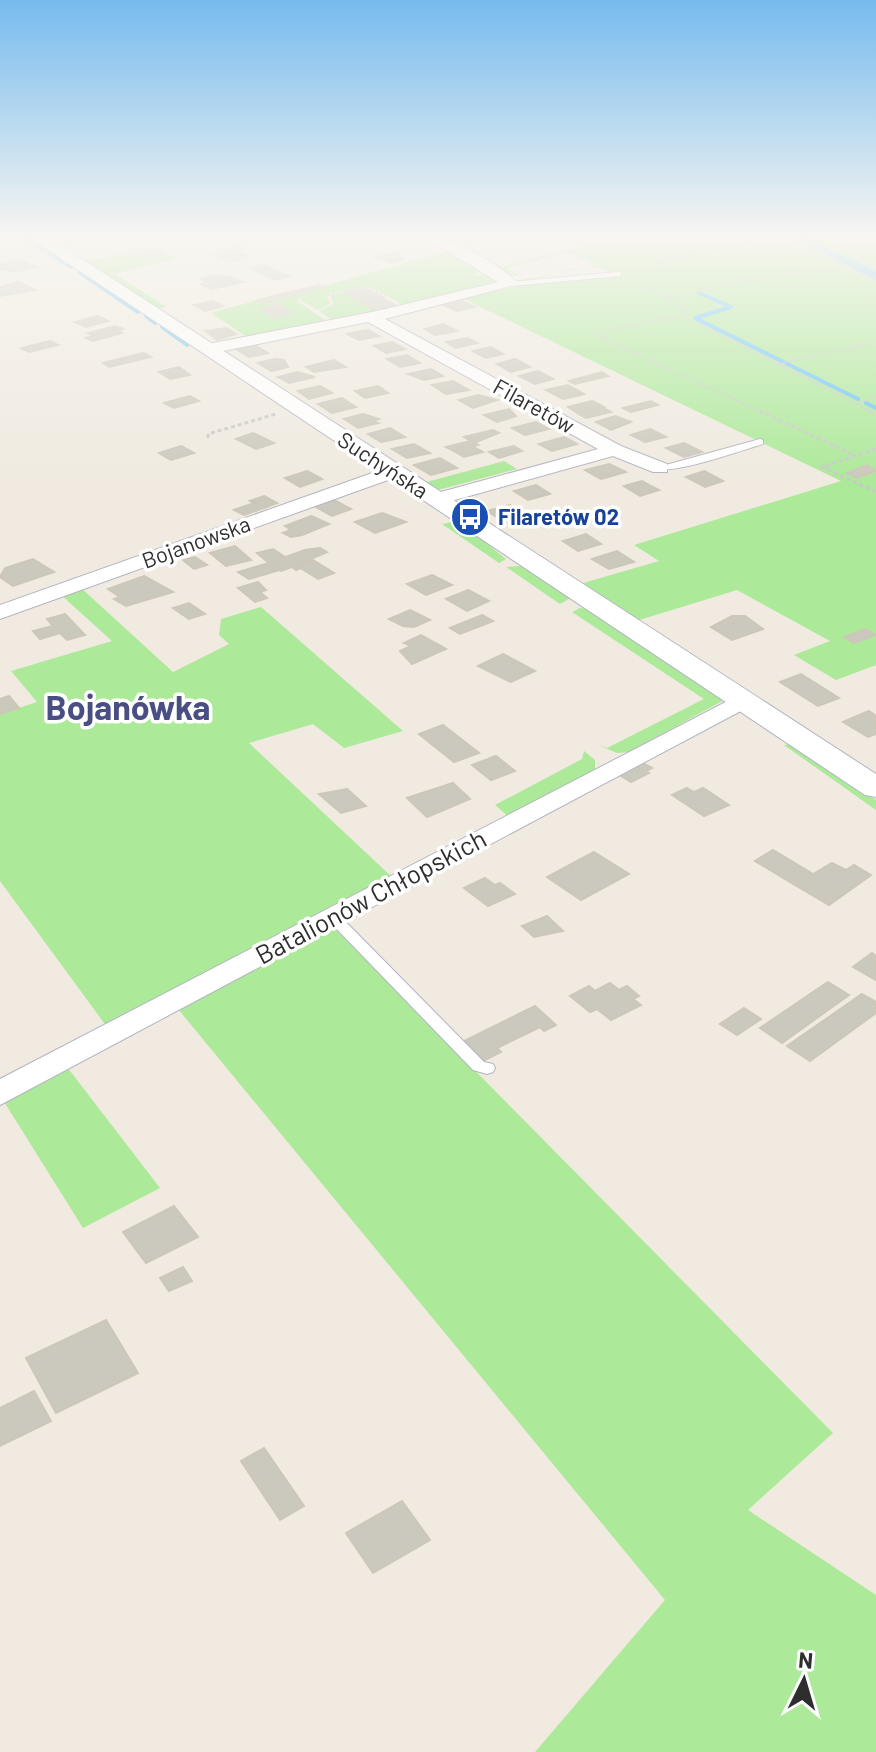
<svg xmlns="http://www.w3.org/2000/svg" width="876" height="1752" viewBox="0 0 876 1752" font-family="Barlow,sans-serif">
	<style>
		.green { fill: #ace999 }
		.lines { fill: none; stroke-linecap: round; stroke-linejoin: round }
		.stream { stroke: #6cc5f8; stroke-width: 4 }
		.canal { fill: #6cc5f8; fill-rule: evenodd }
		.building { fill: #cbc8be; stroke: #ccc7b8; stroke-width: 2 }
		.service-casing { stroke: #b3b4c2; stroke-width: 2 }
		.minor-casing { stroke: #b3b4c2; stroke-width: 2 }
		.tertiary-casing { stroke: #b3b4c2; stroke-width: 2 }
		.path-far1 { stroke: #c9c9c9; stroke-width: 2; stroke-dasharray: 3 2; stroke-linecap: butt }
		.path { stroke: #c9c9c9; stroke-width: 3; stroke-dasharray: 4 3; stroke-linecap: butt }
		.service { fill: #fff; fill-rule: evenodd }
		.minor { fill: #fff; fill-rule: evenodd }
		.tertiary { fill: #fff; fill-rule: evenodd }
		.labels { text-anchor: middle; stroke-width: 7; stroke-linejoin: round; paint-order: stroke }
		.far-street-label { font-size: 22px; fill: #2e2e2e; stroke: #fff }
		.far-transit-label { font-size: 22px; font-weight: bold; fill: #164399; stroke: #fff; text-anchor: start }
		.street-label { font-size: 26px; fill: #2e2e2e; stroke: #fff }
		.district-label { font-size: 34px; font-weight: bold; fill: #494e83; stroke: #fff }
	</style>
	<rect width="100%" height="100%" fill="#f0eae0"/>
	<g class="green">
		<path d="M615,237H795L876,277V665L836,680L794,655L830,641L737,590L636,621L580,584L659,561L634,545L841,481L462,298L534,283L618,272C608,273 602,268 593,267C566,265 542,282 518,281L595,265L569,252L506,268L520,275L509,277L488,265L504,266Z"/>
		<path d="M798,237H876V274Z"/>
		<path d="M130,252C148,260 161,252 179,258L115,274L166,307L156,309L83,262Z"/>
		<path d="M444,252H451L486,271L474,274L477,276L488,274L503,281L407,307L369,286L326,294L330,304L318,310L300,300L303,296L297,301L329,323L247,337L211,313L258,300L264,303Z"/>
		<path d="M345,292L404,307L334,322L319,311L334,304L330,295Z"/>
		<path d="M504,461L517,469L438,490L423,483Z"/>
		<path d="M452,522L475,534L506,559L499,563L442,524Z"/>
		<path d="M521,566L568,597L569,599L560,604L506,567Z"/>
		<path d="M80,587L173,672L229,644L219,635L221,619L261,607L403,731L344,748L313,724L249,743L394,879L107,1027L0,881V714L37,702L11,671L112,641L60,594Z"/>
		<path d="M580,608L588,609L724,700L629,752L617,753L598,745L607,748L704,699L572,612Z"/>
		<path d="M791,744L876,800V810L784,745Z"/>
		<path d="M584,751L595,760V773L509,817L495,805L582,759Z"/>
		<path d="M333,927L833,1433L748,1510L876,1595V1752H535L665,1600L178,1009Z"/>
		<path d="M67,1067L160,1188L83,1228L3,1100Z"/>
	</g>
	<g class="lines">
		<g class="stream">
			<path d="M24,237L27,239"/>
			<path d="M32,242L43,249"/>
			<path d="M49,253L62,262"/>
			<path d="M67,265L71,267"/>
			<path d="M79,272L138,312"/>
			<path d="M699,293L731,307L695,318L858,399"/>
			<path d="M146,316L155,323"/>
			<path d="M162,327L187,345"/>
			<path d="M866,403L876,408"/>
		</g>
		<path class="canal" d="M791,237H805L876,271V280Z"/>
	</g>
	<g class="building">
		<path d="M238,247L245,249L236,251L249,257L232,261L212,253Z"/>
		<path d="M152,249L166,253L144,258L133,253Z"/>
		<path d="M395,253L404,259L392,263L375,257Z"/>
		<path d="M20,260L36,267L15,272L0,269L1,264Z"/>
		<path d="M263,265L289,276L274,280L250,268Z"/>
		<path d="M217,275L230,277L243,282L212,289L201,284L208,282L201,279Z"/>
		<path d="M19,282L35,290L0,296V287Z"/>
		<path d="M319,285L325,287L264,303L258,300Z"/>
		<path d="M366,288L399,307L378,312L344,292Z"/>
		<path d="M212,301L223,306L205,311L194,305Z"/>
		<path d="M462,301L475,307L457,311L444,305Z"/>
		<path d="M279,304L293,314L275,318L261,308Z"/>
		<path d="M97,316L108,321L86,327L75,322Z"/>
		<path d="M443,324L457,331L435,335L425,329Z"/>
		<path d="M115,326L123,329L117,331L122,333L93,341L86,338L93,336L88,333Z"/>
		<path d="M227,328L236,334L217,340L206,331Z"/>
		<path d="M368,330L379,336L359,340L347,334Z"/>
		<path d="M467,338L477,343L456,348L446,342Z"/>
		<path d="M50,341L58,345L29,352L21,348Z"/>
		<path d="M392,342L405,349L386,353L374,346Z"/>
		<path d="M255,345L268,353L249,357L236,349Z"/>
		<path d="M490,347L503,354L486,358L473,351Z"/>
		<path d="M143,353L151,357L109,367L103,363Z"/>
		<path d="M407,355L420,363L400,367L387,359Z"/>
		<path d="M275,359L284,360L288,367L271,371L258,363Z"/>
		<path d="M515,359L530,367L511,372L497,364Z"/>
		<path d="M334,360L346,367L314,372L306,367Z"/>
		<path d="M179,367L190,375L170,379L159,372Z"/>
		<path d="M431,369L443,376L424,380L408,374Z"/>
		<path d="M538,371L553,379L535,384L519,376Z"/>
		<path d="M297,372L315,377L289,383L278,377Z"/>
		<path d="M602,372L608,376L575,384L569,381Z"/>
		<path d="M453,381L469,390L446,394L432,385Z"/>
		<path d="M568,385L584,394L563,399L546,390Z"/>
		<path d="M320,386L332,393L309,399L298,391Z"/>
		<path d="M378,386L388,393L365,398L355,391Z"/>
		<path d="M478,395L497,400L473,408L459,400Z"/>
		<path d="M190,396L199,401L174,408L164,403Z"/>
		<path d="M342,398L356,407L332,413L318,404Z"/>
		<path d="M592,401L604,407L579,414L568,407Z"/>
		<path d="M651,401L658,405L631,412L623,408Z"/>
		<path d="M603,408L611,412L586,418L579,414Z"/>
		<path d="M509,409L516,416L507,419L497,422L484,415Z"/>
		<path d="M363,414L379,419L373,421L378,423L358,428L344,419Z"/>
		<path d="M615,416L631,422L611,430L596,422Z"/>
		<path d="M536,422L549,429L525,435L512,428Z"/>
		<path d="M390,428L405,437L381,442L368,434Z"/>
		<path d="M650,429L666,437L645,442L631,435Z"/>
		<path d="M493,430L499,433L474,443L464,437Z"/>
		<path d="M253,433L274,443L256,449L236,439Z"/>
		<path d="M564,437L577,444L552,451L539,444Z"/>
		<path d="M470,441L478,445L454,451L446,447Z"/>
		<path d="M684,443L702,452L684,457L666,448Z"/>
		<path d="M414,444L430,453L407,458L392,449Z"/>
		<path d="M181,446L194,453L171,460L159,453Z"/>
		<path d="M514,446L522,451L499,458L489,452Z"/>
		<path d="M473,447L483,452L464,457L454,451Z"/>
		<path d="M440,458L457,468L431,475L414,465Z"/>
		<path d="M609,464L626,472L601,479L585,470Z"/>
		<path d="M867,465L876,471L857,478L847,473Z"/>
		<path d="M307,471L322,479L300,487L285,478Z"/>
		<path d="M704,471L723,481L705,487L686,477Z"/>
		<path d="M642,481L651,486L659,490L640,496L624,486Z"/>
		<path d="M536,485L550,494L528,500L514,491Z"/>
		<path d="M264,496L277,503L264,508L250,501Z"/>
		<path d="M332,499L351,509L332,516L314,506Z"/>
		<path d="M254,503L264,508L244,515L234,510Z"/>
		<path d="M510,505L528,516L504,522L487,511Z"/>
		<path d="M382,513L406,522L375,533L355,522Z"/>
		<path d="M311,516L329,524L302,535L291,537L283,533L291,530L285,526Z"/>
		<path d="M586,534L601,544L578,551L563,541Z"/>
		<path d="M235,546L251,560L226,566L210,553Z"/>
		<path d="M320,548L327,552L296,565L301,568L296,570L292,567L281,571L269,563L305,550Z"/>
		<path d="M273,549L285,557L269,563L257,553Z"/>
		<path d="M617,551L634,562L609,569L592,559Z"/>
		<path d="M195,557L207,565L194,569L183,560Z"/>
		<path d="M33,559L54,572L13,586L0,577L5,568Z"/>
		<path d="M313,560L334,573L318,579L296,565Z"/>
		<path d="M269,563L280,570L249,579L238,572Z"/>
		<path d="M432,575L452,585L426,595L407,584Z"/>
		<path d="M144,576L173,592L126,606L114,599L120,597L108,589Z"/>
		<path d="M258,582L266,590L260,592L267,598L255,602L238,588Z"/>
		<path d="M468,590L489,601L467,611L446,599Z"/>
		<path d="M189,603L205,614L189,619L173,608Z"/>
		<path d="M410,610L430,620L414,627L403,626L389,619Z"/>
		<path d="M65,614L85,635L67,640L60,633L40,639L33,631L53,626L47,619Z"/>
		<path d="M482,615L493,621L460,634L450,628Z"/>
		<path d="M732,616H745L763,629L732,640L711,627Z"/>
		<path d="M866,629L875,635L854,643L844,637Z"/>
		<path d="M421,635L446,649L412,664L400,651L411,646L404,643Z"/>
		<path d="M503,654L535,671L511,682L478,666Z"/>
		<path d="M801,674L839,698L818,706L780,682Z"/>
		<path d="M9,696L19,708L0,714V699Z"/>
		<path d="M869,711L876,716V734L868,737L843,722Z"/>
		<path d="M443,725L479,753L454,762L419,734Z"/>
		<path d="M496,756L515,771L491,780L472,765Z"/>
		<path d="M641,762L652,768L646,771L649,773L631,782L618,774Z"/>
		<path d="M453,783L470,799L427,817L407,798Z"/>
		<path d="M687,788L694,792L703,788L729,805L704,816L672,795Z"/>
		<path d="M347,789L366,806L341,813L319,794Z"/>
		<path d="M773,850L813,874L795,885L755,861Z"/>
		<path d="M594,852L629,874L581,900L547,877Z"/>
		<path d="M832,863L846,870L854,865L871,875L829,905L795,885Z"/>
		<path d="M485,878L495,885L500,883L515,894L488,906L464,888Z"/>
		<path d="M547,916L563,931L534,937L522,926Z"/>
		<path d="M872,953L876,956V980L853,967Z"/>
		<path d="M828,982L849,995L782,1043L760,1028Z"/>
		<path d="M610,983L619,990L627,986L639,996L633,999L641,1005L611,1020L597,1009L590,1012L570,996L589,986L595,991Z"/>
		<path d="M862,994L876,1002V1013L810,1061L787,1046Z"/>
		<path d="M535,1006L556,1025L544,1031L540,1027L497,1048L501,1052L481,1062L464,1041Z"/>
		<path d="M744,1008L761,1019L737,1035L720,1024Z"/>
		<path d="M174,1206L198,1237L146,1263L123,1232Z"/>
		<path d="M183,1267L192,1281L169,1291L160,1278Z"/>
		<path d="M106,1320L138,1373L56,1413L26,1358Z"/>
		<path d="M34,1391L51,1421L0,1446V1408Z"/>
		<path d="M264,1448L304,1506L280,1520L241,1461Z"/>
		<path d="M402,1501L430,1540L373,1573L346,1533Z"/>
	</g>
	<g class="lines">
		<g class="service-casing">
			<g id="service">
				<path d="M618,272H621V276L511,286L507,284L511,282Z"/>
				<path d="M760,439L763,440V444C743,450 670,476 655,468Z"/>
				<path d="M333,913L338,914L484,1062L493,1064L495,1068L493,1072L487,1074L473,1070L328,920L326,917L328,914Z"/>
			</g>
		</g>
		<g class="minor-casing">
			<g id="minor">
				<path d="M424,237C451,235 499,264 519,284L385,319L621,446L667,464V472H653L613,456L444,503H430L427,499L430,495L598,449L368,322L208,354L200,349L208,344L377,311L498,282Z"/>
				<path d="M392,466L402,472L399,476L0,619V605Z"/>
				<path d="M743,693L755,700L752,705L0,1105V1079Z"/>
			</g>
		</g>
		<g class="tertiary-casing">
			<path id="tertiary" d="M29,237H48L876,774V797L865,795Z"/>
		</g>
		<g class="path-far1">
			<path d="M785,237L876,281"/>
			<path d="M632,270L764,237"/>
			<path d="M327,295L368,287L385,296"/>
			<path d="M668,297L841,264"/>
			<path d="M682,315L874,413"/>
			<path d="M594,334L682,315L687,310L630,279"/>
			<path d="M596,335L764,413"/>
			<path d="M778,364L876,342"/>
			<path d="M857,403L876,398"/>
		</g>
		<g class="path">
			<path d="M760,411L854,455"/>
			<path d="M870,411L876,414"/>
			<path d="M208,438V434L276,414"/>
			<path d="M876,449L822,467L876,492"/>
		</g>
		<use href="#service" class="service"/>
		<use href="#minor" class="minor"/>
		<use href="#tertiary" class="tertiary"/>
	</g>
	<linearGradient id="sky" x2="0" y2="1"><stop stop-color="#76bbee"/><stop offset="0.49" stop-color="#f8f6f1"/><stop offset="1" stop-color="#f8f6f1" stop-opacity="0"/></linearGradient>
	<rect width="876" height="482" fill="url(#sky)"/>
	<defs>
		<g id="bus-disc" transform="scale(2)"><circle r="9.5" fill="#1a4fb4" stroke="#fff"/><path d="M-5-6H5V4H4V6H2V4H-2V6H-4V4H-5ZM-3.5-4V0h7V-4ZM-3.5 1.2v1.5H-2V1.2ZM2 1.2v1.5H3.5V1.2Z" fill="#fff"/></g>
	</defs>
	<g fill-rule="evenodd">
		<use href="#bus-disc" x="470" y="517"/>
	</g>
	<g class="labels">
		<g class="far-street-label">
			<text transform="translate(534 406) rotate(29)" y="8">Filaretów</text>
			<text transform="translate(383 465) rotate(33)" y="8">Suchyńska</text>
			<text transform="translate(196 542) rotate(-20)" y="8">Bojanowska</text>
		</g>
		<g class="far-transit-label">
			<text x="498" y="525">Filaretów 02</text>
		</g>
		<g class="street-label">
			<text transform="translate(371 897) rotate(-28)" y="9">Batalionów Chłopskich</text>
		</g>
		<g class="district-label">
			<text x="128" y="720">Bojanówka</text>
		</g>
	</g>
	<g transform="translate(804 1680) rotate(5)" stroke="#ffffff" stroke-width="6" paint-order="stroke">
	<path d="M0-6L14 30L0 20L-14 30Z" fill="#2e2e2e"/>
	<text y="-12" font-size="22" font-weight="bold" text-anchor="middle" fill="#2e2e2e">N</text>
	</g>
</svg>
